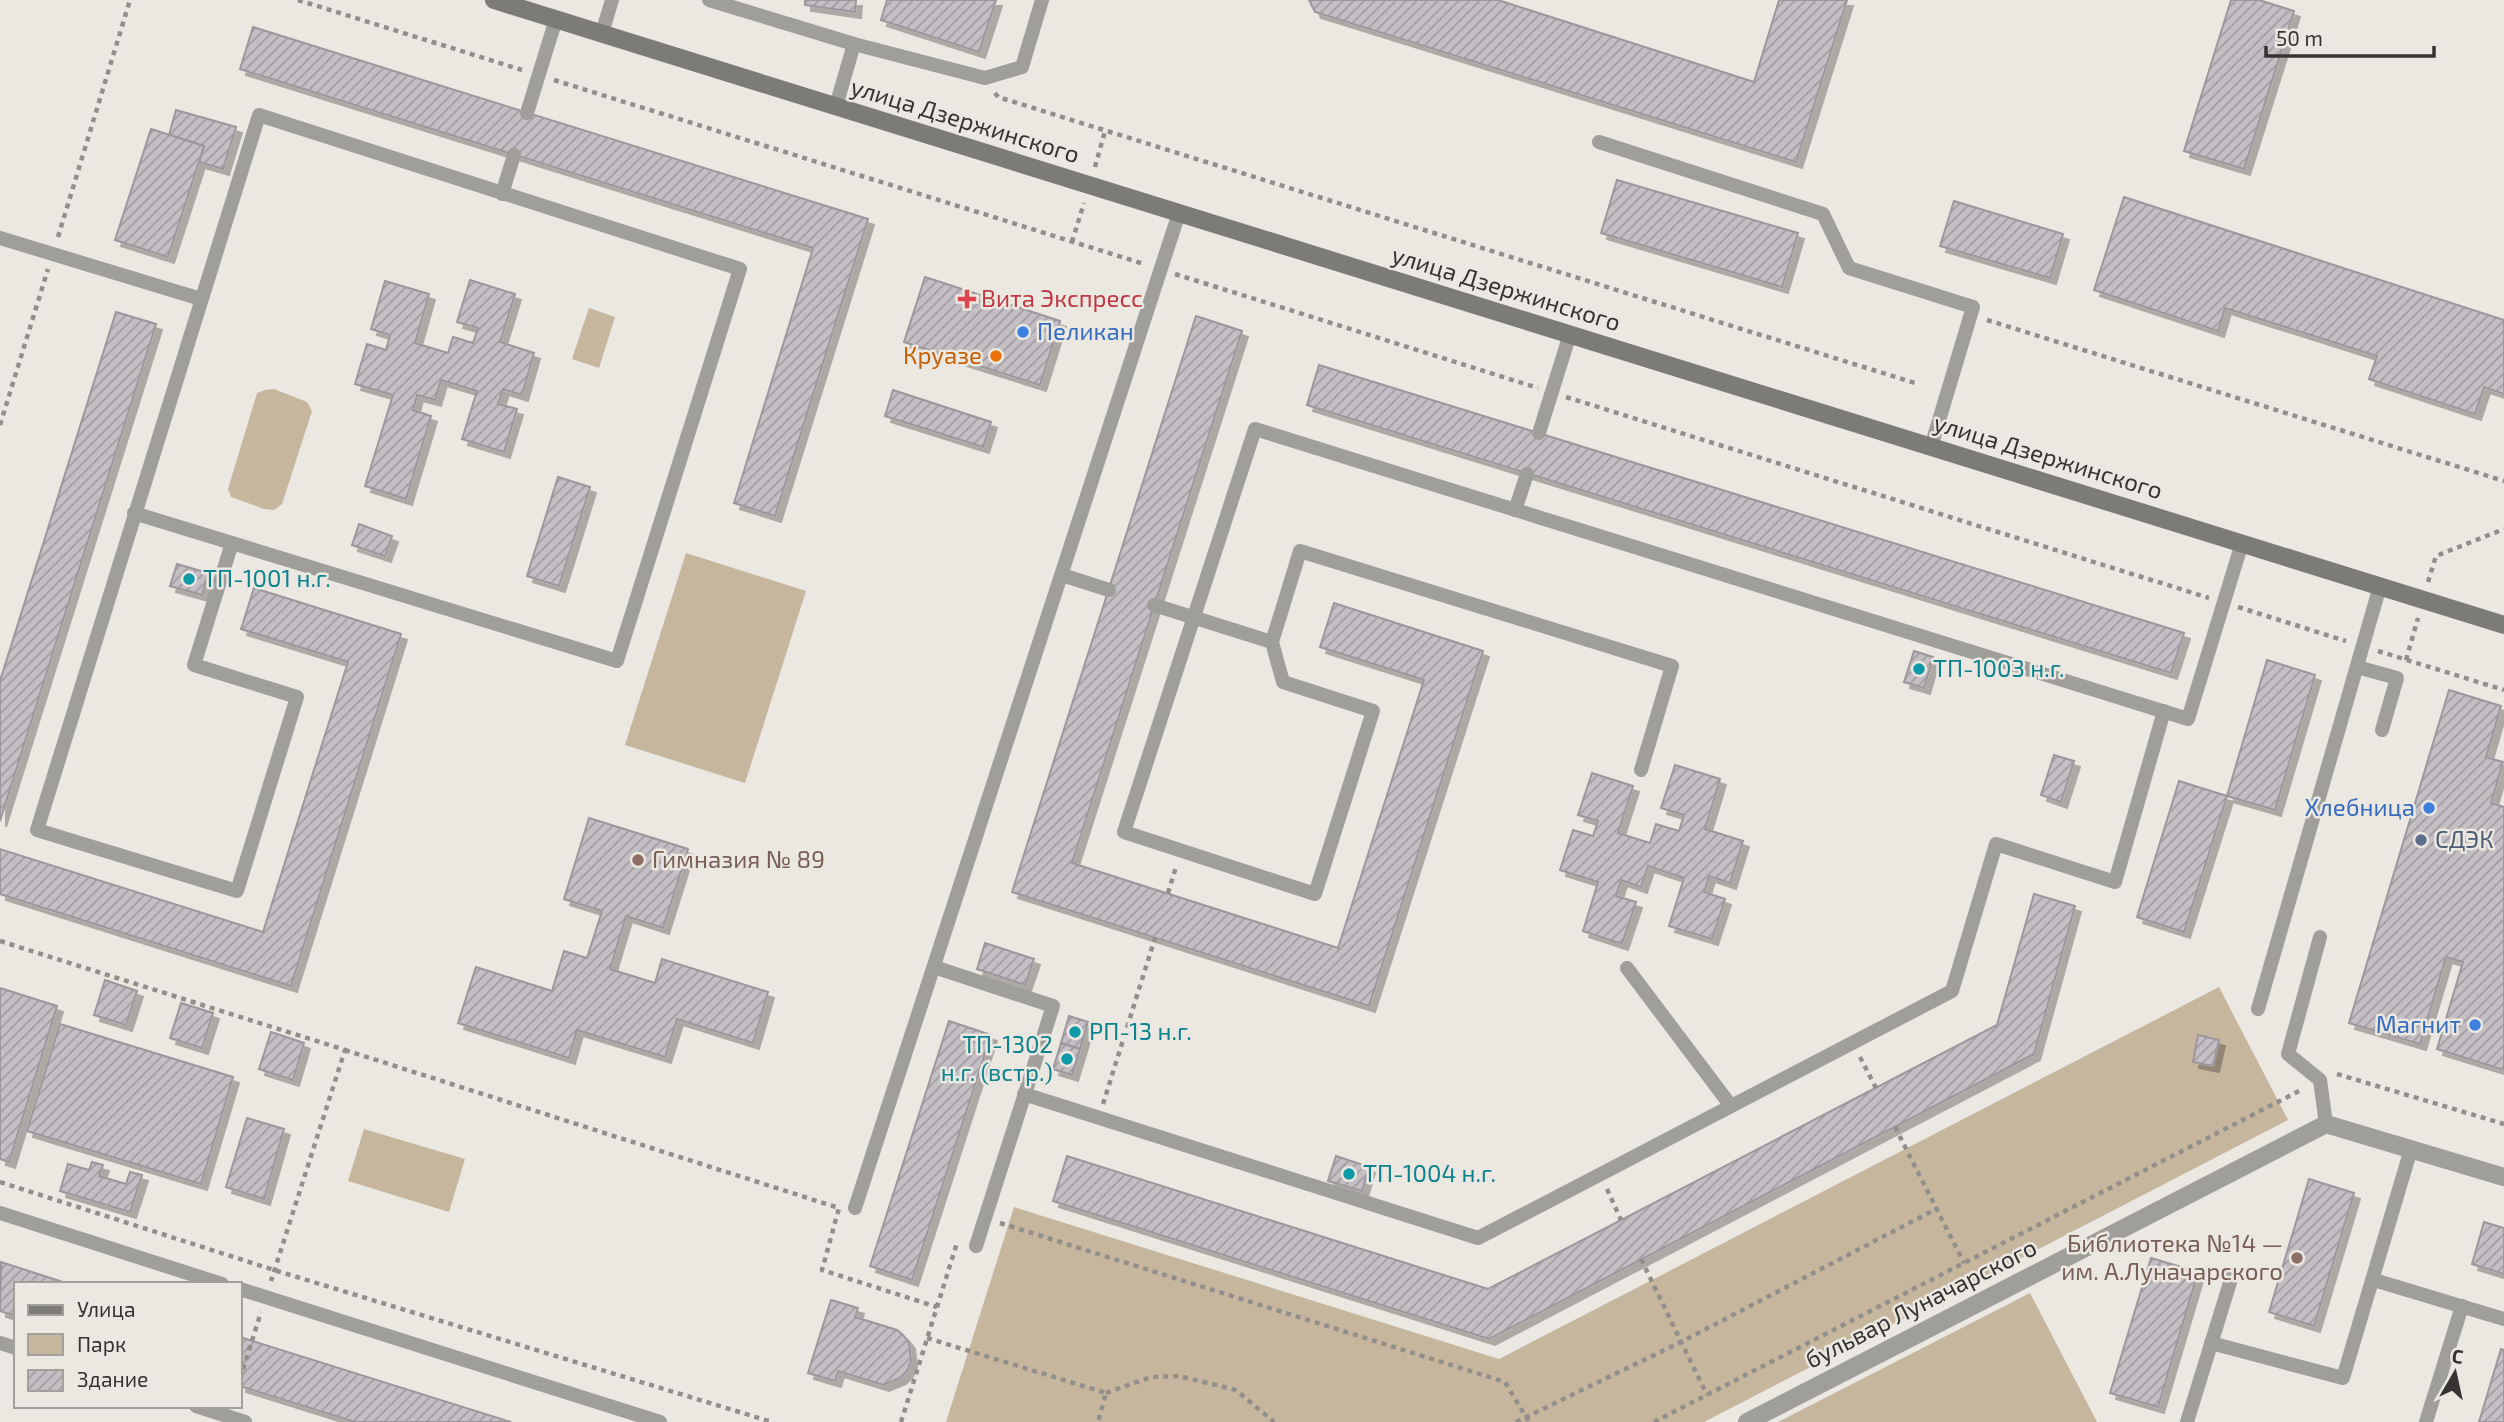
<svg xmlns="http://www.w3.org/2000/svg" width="2504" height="1422" viewBox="0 0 2504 1422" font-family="'Exo 2',sans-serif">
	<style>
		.park { fill: #c6b69e }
		.building { fill: url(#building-hatch); stroke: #9c979c; stroke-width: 2; filter: url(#shadow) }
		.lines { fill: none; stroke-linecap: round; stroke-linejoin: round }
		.path { stroke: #928f8b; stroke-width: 4.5; stroke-dasharray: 5 5; stroke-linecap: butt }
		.service { stroke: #9f9e9b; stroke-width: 14 }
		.minor { stroke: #9f9e9b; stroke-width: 18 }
		.secondary { stroke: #7c7b77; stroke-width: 18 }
		.health-dot { fill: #e0444e; stroke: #ebe7e1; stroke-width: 2.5 }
		.shop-dot { fill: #3f7fe0; stroke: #ebe7e1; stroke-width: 2.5 }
		.food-dot { fill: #e8710a; stroke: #ebe7e1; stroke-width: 2.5 }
		.culture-dot { fill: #0f9aa8; stroke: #ebe7e1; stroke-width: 2.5 }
		.service-dot { fill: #5c6f8a; stroke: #ebe7e1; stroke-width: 2.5 }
		.education-dot { fill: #8d6e63; stroke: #ebe7e1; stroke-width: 2.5 }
		.labels { text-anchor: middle; stroke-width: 5; stroke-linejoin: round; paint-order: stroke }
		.street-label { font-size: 24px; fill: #363432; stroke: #ebe7e1 }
		.health-label { font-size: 24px; fill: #be3a42; stroke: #ebe7e1; text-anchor: start }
		.shop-label { font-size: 24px; fill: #366cbe; stroke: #ebe7e1; text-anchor: end }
		.food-label { font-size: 24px; fill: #c56008; stroke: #ebe7e1; text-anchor: end }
		.culture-label { font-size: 24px; fill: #0d838f; stroke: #ebe7e1; text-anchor: start }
		.service-label { font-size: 24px; fill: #4e5e75; stroke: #ebe7e1; text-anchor: start }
		.education-label { font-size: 24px; fill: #785e54; stroke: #ebe7e1; text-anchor: start }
	</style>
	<defs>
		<pattern id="building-hatch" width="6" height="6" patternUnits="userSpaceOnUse" patternTransform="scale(1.75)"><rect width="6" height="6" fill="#c4bfc4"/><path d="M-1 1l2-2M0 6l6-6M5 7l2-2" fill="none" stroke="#a09ca0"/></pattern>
		<filter id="shadow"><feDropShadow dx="6" dy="6" stdDeviation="0" flood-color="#0004"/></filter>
	</defs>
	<rect width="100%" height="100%" fill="#ebe7e1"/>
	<g class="park">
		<path d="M589,308L615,317L599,368L572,359Z"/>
		<path d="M274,389L307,402L312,411L282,504L274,510L264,509L231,497L228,489L257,393L265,390Z"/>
		<path d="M686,553L806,591L745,783L625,745Z"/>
		<path d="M2219,987L2288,1120L1704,1422H946L1014,1207L1499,1359Z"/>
		<path d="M364,1129L465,1159L449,1212L348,1181Z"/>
		<path d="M2030,1293L2097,1422H1778Z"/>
	</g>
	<g class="building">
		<path d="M805,0H856L855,12L805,5Z"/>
		<path d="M887,0H996L979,52L881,20Z"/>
		<path d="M1309,0H1498L1754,82L1779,0H1847L1796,162L1315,12Z"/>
		<path d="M2231,0H2259L2294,11L2244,169L2184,151Z"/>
		<path d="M253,27L868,219L775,516L734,503L813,248L240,69Z"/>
		<path d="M176,110L236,127L223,169L199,162L204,146L169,135Z"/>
		<path d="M151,129L204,146L168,257L115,240Z"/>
		<path d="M1617,180L1798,233L1782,287L1601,233Z"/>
		<path d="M2124,197L2504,320V394L2484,387L2475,414L2369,379L2377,356L2225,308L2218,331L2094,290Z"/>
		<path d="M1954,201L2063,234L2050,278L1940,246Z"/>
		<path d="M925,277L1060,321L1040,385L904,342Z"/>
		<path d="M470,280L515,294L500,342L534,353L522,395L503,389L498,404L517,409L504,452L462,439L477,391L441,380L435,400L417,395L413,410L431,416L406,499L365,486L393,395L355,384L367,344L386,350L390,335L371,329L385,281L429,294L415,343L448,353L453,337L473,343L478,328L457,322Z"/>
		<path d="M116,312L156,324L0,821V681Z"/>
		<path d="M1196,316L1242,331L1072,863L1338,948L1424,680L1320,647L1334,603L1483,651L1369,1006L1012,892Z"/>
		<path d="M1319,365L2184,633L2171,673L1307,405Z"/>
		<path d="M893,390L991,422L983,447L885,416Z"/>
		<path d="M558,477L590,487L559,586L527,576Z"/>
		<path d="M359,524L392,536L385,556L352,545Z"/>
		<path d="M177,564L208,573L202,595L170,586Z"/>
		<path d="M254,588L401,634L291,986L0,894V849L263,932L348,662L241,629Z"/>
		<path d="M1914,651L1933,657L1924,688L1904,682Z"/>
		<path d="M2267,660L2315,675L2275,810L2227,796Z"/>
		<path d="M2449,690L2501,706L2486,757L2503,762L2491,803L2504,807V1070L2437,1049L2463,962L2446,957L2420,1044L2349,1023Z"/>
		<path d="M2054,755L2074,761L2061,802L2041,795Z"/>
		<path d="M1675,765L1720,779L1705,829L1743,841L1730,883L1709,876L1704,892L1725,899L1712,939L1669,926L1684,878L1648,866L1641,887L1621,880L1616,896L1636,902L1622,944L1583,931L1598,882L1560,870L1573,830L1593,836L1598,821L1578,815L1592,773L1633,786L1618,833L1650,843L1656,824L1679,831L1684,815L1661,808Z"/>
		<path d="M2179,781L2227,796L2184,932L2137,917Z"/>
		<path d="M589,818L688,849L663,928L626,916L610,969L655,983L662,959L768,992L753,1043L677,1019L665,1057L577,1030L569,1058L458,1023L476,967L552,991L564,951L587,958L602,911L564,899Z"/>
		<path d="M2034,894L2075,906L2034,1054L1489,1339L1053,1201L1067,1156L1488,1289L1997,1025Z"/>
		<path d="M985,943L1034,959L1025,985L977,969Z"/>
		<path d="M105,980L137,991L126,1025L94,1015Z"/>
		<path d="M0,988L57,1006L9,1162L0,1159Z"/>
		<path d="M181,1003L213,1013L202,1048L170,1038Z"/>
		<path d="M1069,1016L1088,1022L1080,1049L1061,1043Z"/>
		<path d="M949,1021L991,1035L912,1280L870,1266Z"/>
		<path d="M60,1024L233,1077L201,1184L27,1131Z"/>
		<path d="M271,1032L304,1043L293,1080L259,1069Z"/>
		<path d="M2198,1035L2219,1040L2213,1066L2193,1062Z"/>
		<path d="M1061,1043L1080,1049L1072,1075L1053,1069Z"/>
		<path d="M247,1118L284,1129L264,1199L226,1187Z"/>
		<path d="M1336,1156L1369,1167L1362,1191L1328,1181Z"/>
		<path d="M92,1162L103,1165L99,1176L126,1184L130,1172L142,1175L130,1212L60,1191L68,1164L89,1170Z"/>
		<path d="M2309,1179L2354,1193L2314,1326L2269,1312Z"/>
		<path d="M2484,1222L2504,1228V1274L2472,1264Z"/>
		<path d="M2151,1258L2198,1272L2158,1407L2110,1393Z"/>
		<path d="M1,1262L69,1284H16V1316L0,1311Z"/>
		<path d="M831,1300L858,1308L855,1317L897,1330L903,1335L909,1343L911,1361L907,1371L900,1378L883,1385L838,1371L835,1381L808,1373Z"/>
		<path d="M240,1337L511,1422H355L240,1386Z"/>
		<path d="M2501,1349L2504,1350V1422H2479Z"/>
	</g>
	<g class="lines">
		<g class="path">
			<path d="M298,0L522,70"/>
			<path d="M554,80L1144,264"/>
			<path d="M995,93L998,97L1918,384"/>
			<path d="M1095,167L1105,131"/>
			<path d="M58,237L130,0"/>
			<path d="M1072,242L1084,203"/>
			<path d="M1175,274L1538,388"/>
			<path d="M1987,320L2504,481"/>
			<path d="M1566,397L2209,598"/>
			<path d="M0,425L48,269"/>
			<path d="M2428,582L2436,556L2504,529"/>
			<path d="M2238,607L2346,641"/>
			<path d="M2378,651L2504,690"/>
			<path d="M2406,660L2418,618"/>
			<path d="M1168,893L1176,867"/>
			<path d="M0,941L345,1050L271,1281"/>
			<path d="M345,1050L839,1208L822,1270L937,1307"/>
			<path d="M1860,1057L1876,1088"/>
			<path d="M2337,1074L2504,1124"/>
			<path d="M1103,1104L1155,938"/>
			<path d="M1895,1127L1964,1263"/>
			<path d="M0,1182L274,1270L772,1422"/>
			<path d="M1607,1189L1621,1220"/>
			<path d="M1000,1223L1505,1382L1529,1422"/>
			<path d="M1641,1259L1707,1395"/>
			<path d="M927,1338L1106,1393L1098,1422"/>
			<path d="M240,1379L261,1312"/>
			<path d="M1106,1393L1151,1377L1179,1376L1236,1390L1274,1422"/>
			<path d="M901,1422L957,1243"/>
			<path d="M1516,1422L1681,1342L1938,1208"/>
			<path d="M1654,1422L2303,1089"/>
		</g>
		<g class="service">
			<path d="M709,0L854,44L985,78L1022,67L1042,0"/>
			<path d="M602,33L612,0"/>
			<path d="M836,106L854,44"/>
			<path d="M527,113L556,19"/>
			<path d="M1599,142L1823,214L1849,268L1973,307L1931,447"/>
			<path d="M502,194L514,155"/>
			<path d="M0,238L201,299"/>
			<path d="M1539,433L1570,334"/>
			<path d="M1515,510L1527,474"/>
			<path d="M134,513L617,661L740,269L259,115L37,830L237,891L297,697L194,665L232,543"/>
			<path d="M1062,575L1109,590"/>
			<path d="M1154,605L1272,642"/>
			<path d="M2357,667L2397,678L2382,730"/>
			<path d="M1641,770L1672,666L1300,551L1272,642L1283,682L1373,711L1315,894L1124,832L1255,429L2188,719L2242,543"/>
			<path d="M2320,937L2288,1054L2320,1080L2326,1124"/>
			<path d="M934,967L1053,1006L976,1246"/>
			<path d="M1627,968L1731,1106"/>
			<path d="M2258,1009L2380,586"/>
			<path d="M1024,1094L1478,1238L1952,991L1996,844L2115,882L2164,711"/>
			<path d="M855,1208L1179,213"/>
			<path d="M0,1213L222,1284"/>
			<path d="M2374,1280L2504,1319"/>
			<path d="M240,1289L660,1422"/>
			<path d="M0,1343L16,1348"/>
			<path d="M2211,1343L2343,1378L2411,1149"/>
			<path d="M196,1406L245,1422"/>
			<path d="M2187,1422L2232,1276"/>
			<path d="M2426,1422L2462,1306"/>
		</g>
		<path class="minor" d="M1747,1422L2326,1124L2504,1177"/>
		<path class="secondary" d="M494,0L2504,625"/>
	</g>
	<path class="health-dot" d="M963.5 288.5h7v7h7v7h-7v7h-7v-7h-7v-7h7z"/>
	<g class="shop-dot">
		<circle cx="1023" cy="332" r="7"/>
		<circle cx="2429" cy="808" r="7"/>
		<circle cx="2475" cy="1025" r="7"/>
	</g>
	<circle class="food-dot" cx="996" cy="356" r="7"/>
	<g class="culture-dot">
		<circle cx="189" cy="579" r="7"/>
		<circle cx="1919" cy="669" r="7"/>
		<circle cx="1075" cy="1032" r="7"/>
		<circle cx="1067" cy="1059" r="7"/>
		<circle cx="1349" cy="1174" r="7"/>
	</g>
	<circle class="service-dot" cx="2421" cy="840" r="7"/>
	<g class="education-dot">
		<circle cx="638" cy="860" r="7"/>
		<circle cx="2297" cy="1258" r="7"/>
	</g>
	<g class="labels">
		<g class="street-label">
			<text transform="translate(965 121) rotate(17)" y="8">улица Дзержинского</text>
			<text transform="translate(1506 289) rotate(17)" y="8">улица Дзержинского</text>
			<text transform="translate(2048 457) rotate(17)" y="8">улица Дзержинского</text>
			<text transform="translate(1921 1304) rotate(-27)" y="8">бульвар Луначарского</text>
		</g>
		<g class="health-label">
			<text x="981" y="307">Вита Экспресс</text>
		</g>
		<g class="shop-label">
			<text x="1037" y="340" text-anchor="start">Пеликан</text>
			<text x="2415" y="816">Хлебница</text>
			<text x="2461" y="1033">Магнит</text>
		</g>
		<g class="food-label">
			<text x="982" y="364">Круазе</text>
		</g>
		<g class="culture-label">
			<text x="203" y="587">ТП-1001 н.г.</text>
			<text x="1933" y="677">ТП-1003 н.г.</text>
			<text x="1089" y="1040">РП-13 н.г.</text>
			<text x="1053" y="1053" text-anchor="end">ТП-1302<tspan x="1053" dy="28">н.г. (встр.)</tspan></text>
			<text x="1363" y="1182">ТП-1004 н.г.</text>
		</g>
		<g class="service-label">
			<text x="2435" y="848">СДЭК</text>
		</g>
		<g class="education-label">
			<text x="652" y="868">Гимназия № 89</text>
			<text x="2283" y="1252" text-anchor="end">Библиотека №14 —<tspan x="2283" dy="28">им. А.Луначарского</tspan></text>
		</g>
	</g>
	<rect x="14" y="1282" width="228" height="126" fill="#ebe7e1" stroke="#a39f9b" stroke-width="2"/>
	<rect x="28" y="1305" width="35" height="10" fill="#7c7b77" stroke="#a39f9b" stroke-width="2"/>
	<text x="77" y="1317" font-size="21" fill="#363432">Улица</text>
	<rect x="28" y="1334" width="35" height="21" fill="#c6b69e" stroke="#a39f9b" stroke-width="2"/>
	<text x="77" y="1352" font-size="21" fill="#363432">Парк</text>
	<rect x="28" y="1370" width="35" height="21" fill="url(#building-hatch)" stroke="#a39f9b" stroke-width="2"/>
	<text x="77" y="1387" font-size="21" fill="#363432">Здание</text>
	<g transform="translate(2455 1373) rotate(9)" stroke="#ebe7e1" stroke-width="5" paint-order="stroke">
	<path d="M0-5L12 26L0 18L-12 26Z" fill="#363432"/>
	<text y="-10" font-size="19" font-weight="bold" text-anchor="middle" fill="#363432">С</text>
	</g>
	<path d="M2266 46v10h168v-10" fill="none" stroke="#363432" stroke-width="3.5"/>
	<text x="2276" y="46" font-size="21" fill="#363432" stroke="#ebe7e1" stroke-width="5" paint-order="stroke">50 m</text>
</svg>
